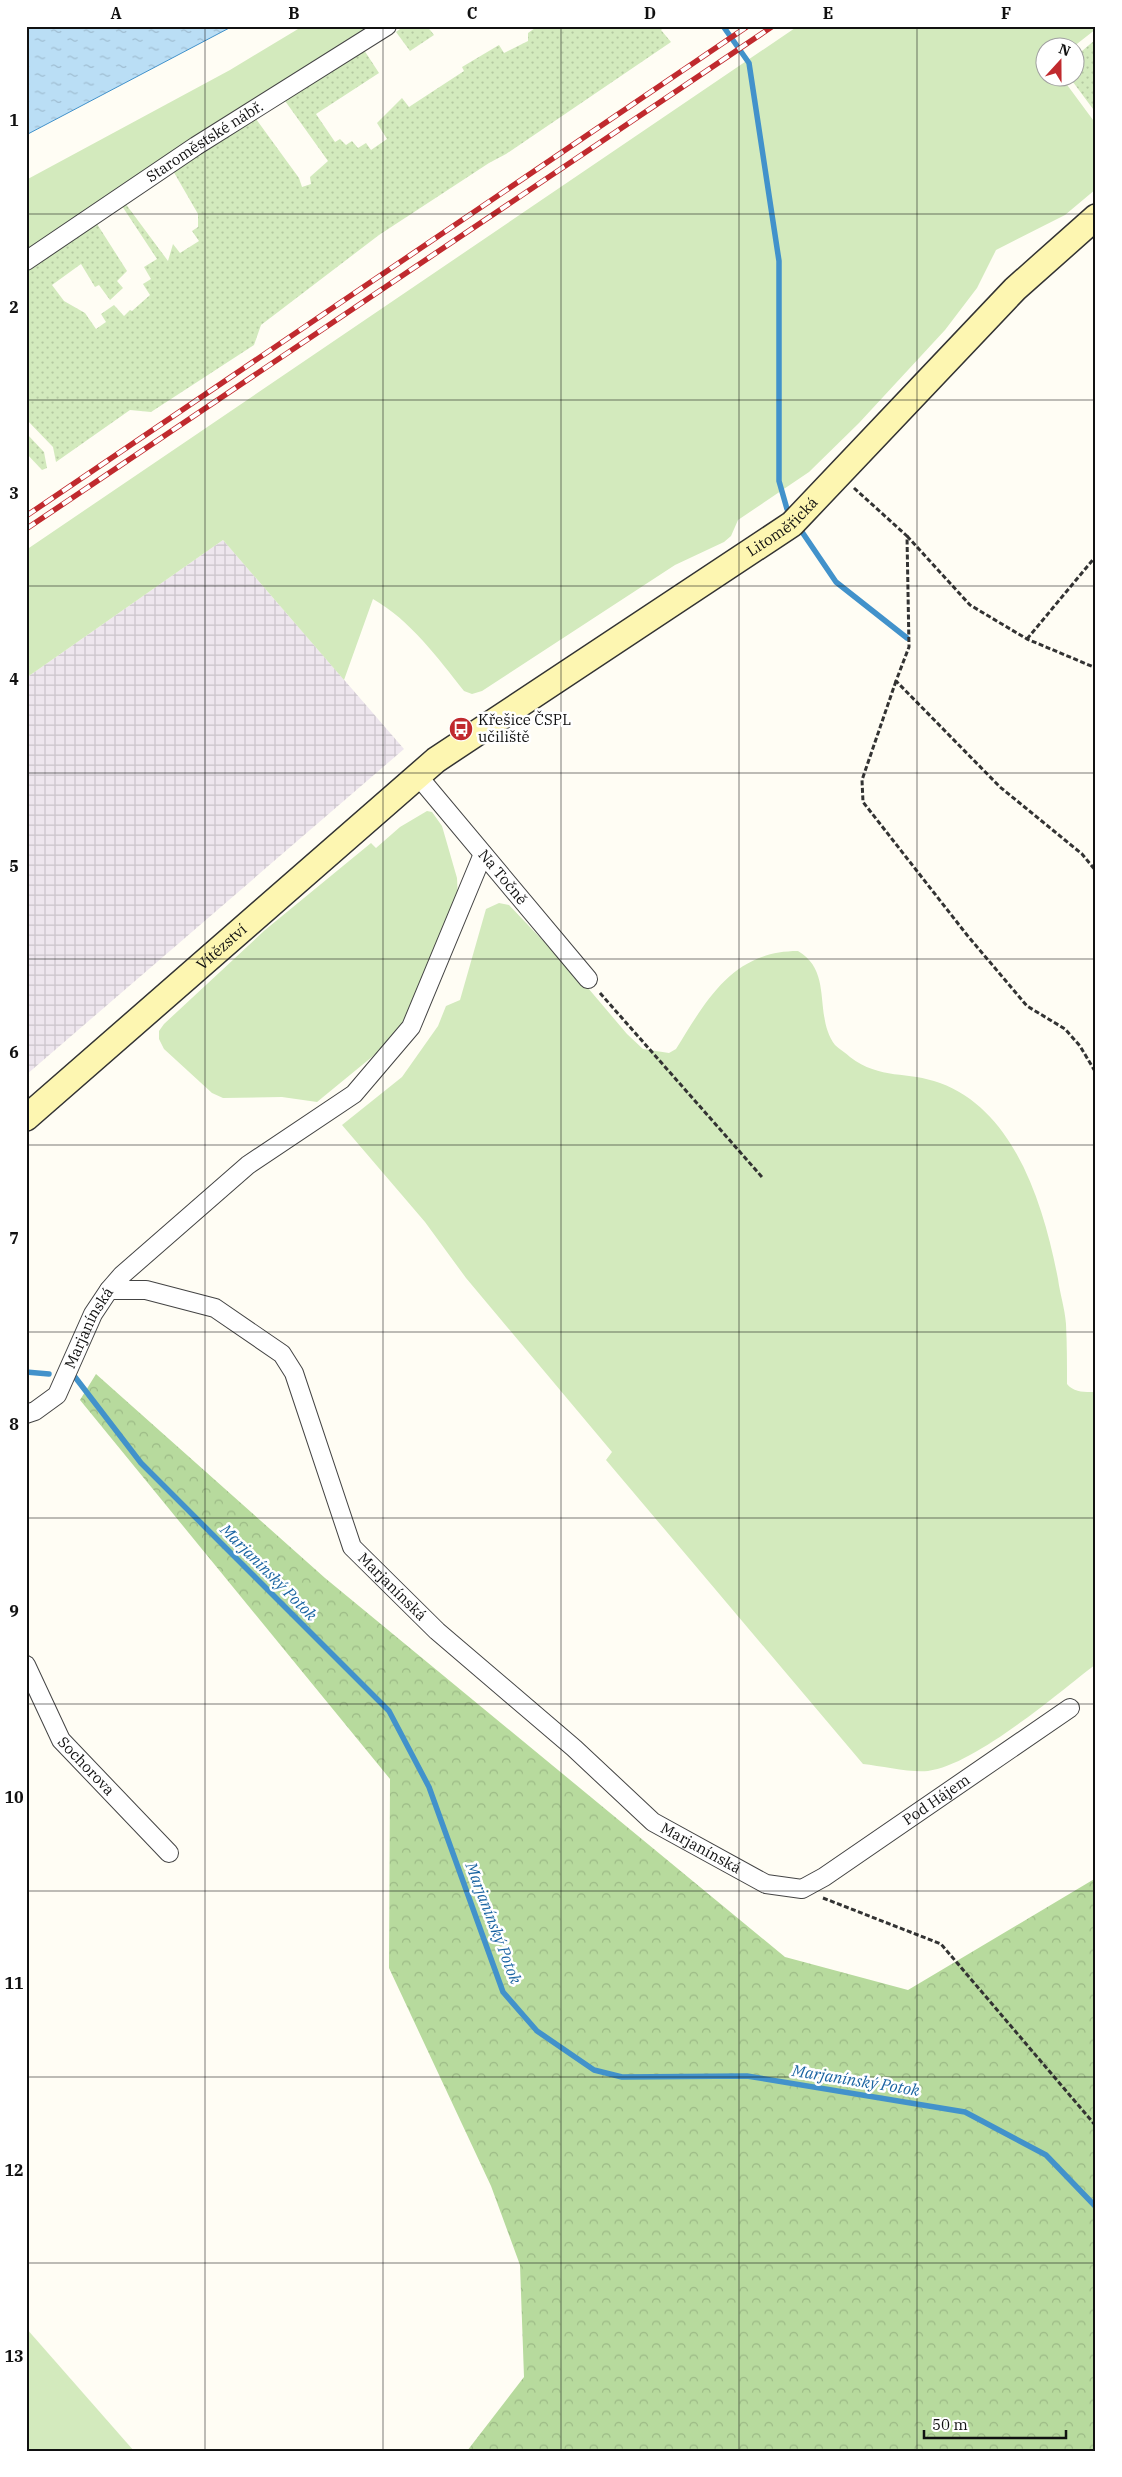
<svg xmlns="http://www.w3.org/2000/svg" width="1122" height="2477" viewBox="0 0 1122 2477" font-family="'IBM Plex Serif',serif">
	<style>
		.industrial { fill: url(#industrial-grid) }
		.grass { fill: #d3eabd }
		.forest { fill: url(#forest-crowns) }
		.garden { fill: url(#garden-dots) }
		.water { fill: url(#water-ripples); stroke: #4292cb }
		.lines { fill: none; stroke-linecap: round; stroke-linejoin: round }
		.stream { stroke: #4292cb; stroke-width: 5.5 }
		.street-casing { stroke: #444; stroke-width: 20 }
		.secondary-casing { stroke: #333; stroke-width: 28 }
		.path { stroke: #333; stroke-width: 3; stroke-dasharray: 5 2.5; stroke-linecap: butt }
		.street { stroke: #fff; stroke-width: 18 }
		.secondary { stroke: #fdf6b1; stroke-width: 25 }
		.rail-casing { stroke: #c02a2e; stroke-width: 5.5 }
		.rail { stroke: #fff; stroke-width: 4; stroke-dasharray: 11; stroke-linecap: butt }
		.grid { fill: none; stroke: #111; stroke-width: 1; stroke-opacity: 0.55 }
		.labels { text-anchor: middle; stroke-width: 5; stroke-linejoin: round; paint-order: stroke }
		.street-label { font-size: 15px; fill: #111; stroke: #fff }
		.poi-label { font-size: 15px; fill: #111; stroke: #fff; text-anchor: start }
		.water-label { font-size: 16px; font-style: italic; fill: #1a64a2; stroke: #fff }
		.neatline { fill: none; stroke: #111; stroke-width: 2 }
		.grid-label { font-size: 16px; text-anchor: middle; font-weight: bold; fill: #111 }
	</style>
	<defs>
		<pattern id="industrial-grid" width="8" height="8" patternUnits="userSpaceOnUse" patternTransform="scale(1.25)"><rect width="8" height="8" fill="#eee6ee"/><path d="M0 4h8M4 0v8" fill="none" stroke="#cbc4cb"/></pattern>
		<pattern id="forest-crowns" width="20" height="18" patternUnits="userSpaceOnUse" patternTransform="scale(1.25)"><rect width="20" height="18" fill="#b7da9d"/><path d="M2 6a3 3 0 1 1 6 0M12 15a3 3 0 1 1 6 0" fill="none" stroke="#9cba86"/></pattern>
		<pattern id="garden-dots" width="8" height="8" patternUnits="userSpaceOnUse" patternTransform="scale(1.25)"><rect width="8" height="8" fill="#d3eabd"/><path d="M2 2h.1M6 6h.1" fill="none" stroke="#b4c8a1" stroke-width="1.8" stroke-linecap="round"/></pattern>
		<pattern id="water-ripples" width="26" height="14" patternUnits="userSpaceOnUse" patternTransform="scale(1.25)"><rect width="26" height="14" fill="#badef5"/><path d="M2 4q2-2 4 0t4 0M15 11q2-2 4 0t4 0" fill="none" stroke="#9fbdd1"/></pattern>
	</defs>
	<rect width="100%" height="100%" fill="#fffdf4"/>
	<path class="industrial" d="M223,540L404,749L26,1075V678Z"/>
	<g class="grass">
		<path d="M303,26H376L26,251V180L230,70Z"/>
		<path d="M798,26H1096V29L1073,47L1044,48V78H1062L1096,124V189L1065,215L996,250L977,288L945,330L859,423L809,472L738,520L731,536L724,542L675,565L482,691L472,694L464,691C438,658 410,620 373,599L344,680L223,540L26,678V550Z"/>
		<path d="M427,811L432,812L442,826L457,878L458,899L414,1010L378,1052L317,1102L282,1097L223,1098L212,1093L164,1049L159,1039V1031L164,1024L265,930L371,843L376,848L400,827Z"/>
		<path d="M499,903L509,905L588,988L627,1034L643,1049L669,1053L676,1049C706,1001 732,951 798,951C834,972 813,1016 835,1045C839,1049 846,1053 850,1057C880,1080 908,1071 940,1083C1016,1111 1044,1207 1058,1279C1060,1294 1065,1309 1066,1324C1067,1344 1067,1364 1067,1384C1074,1393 1086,1392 1096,1392V1664C1057,1694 975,1765 928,1771C911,1773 882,1766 863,1764L606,1460L612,1452L466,1278L425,1222L342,1125L402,1077L438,1026L446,1006L460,1000L486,909Z"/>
		<path d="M26,2328L134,2451H26Z"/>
	</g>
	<path class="forest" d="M96,1374L325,1578L785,1957L908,1990L1096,1878V2451H467L524,2377L520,2265L491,2186L389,1968L390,1779L80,1400Z"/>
	<g class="garden">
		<path d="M404,26H427L434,35L410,51L396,32Z"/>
		<path d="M538,26H665L661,30L671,42L506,154L489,163L379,235L261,325L254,345L151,412L130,410L56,462L53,447L26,419V271L97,224L127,271L117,281L123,288L110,300L99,285L95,287L81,264L52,285L64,301L85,313L96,329L106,322L101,314L114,305L124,316L130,310L132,311L150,295L143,284L151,279L144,267L157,259L122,206L125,203L168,261L173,244L180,253L199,241L192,231L198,227V214L172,169L253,115L299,178L302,187L311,184L310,177L328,161L283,98L364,50L379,73L316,114L335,142L340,139L346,145L352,141L358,148L366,143L371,150L387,139L377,123L402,98L409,107L412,105L464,71L462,67L499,45L504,53L528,41V33Z"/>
		<path d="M1096,39V113L1070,78H1074L1075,57Z"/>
		<path d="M26,433L44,452L47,468L42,470L26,453Z"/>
	</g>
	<path class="water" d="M26,26H233L26,135Z"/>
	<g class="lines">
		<g class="stream">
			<path d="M723,26L749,63L779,261V481L787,509L792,516"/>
			<path d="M798,526L836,582L907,638"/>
			<path d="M26,1372L49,1374"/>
			<path d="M75,1377L141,1463L389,1711L429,1787L503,1992L537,2031L594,2070L622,2077L747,2076L965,2112L1046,2155L1096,2207"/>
		</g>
		<g class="street-casing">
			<g id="street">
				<path id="s1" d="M26,261L196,146L387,26"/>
				<path id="s2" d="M418,776L588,979"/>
				<path id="s3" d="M109,1290H146L215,1308L282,1354L294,1373L352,1547L437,1631L574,1748L653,1822L766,1884L802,1889L824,1877L1070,1708"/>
				<path id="s4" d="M26,1414L35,1411L57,1395L93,1314L109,1290L122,1275L248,1165L354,1094L411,1027L483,854"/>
				<path id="s5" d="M26,1665L61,1740L169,1853"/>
			</g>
		</g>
		<g class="secondary-casing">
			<g id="secondary">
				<path id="s6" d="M26,1118L436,760L792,524L1015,289L1096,217"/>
			</g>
		</g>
		<g class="path">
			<path d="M854,488L907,536L909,647L896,681L1000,787L1082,854L1096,871"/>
			<path d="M907,536L970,605L1027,639L1096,668"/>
			<path d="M1027,639L1096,556"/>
			<path d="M896,681L862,780L863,802L967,935L1027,1006L1065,1029L1080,1046L1096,1073"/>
			<path d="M600,993L762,1177"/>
			<path d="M823,1898L941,1944L1096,2126"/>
		</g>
		<use href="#street" class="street"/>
		<use href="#secondary" class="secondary"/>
		<g class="rail-casing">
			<g id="rail">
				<path d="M26,516L748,26"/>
				<path d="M26,529L773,26"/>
			</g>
		</g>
		<use href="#rail" class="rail"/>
	</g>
	<path class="grid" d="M205,26V2451M383,26V2451M561,26V2451M739,26V2451M917,26V2451M26,214H1096M26,400H1096M26,586H1096M26,773H1096M26,959H1096M26,1145H1096M26,1332H1096M26,1518H1096M26,1704H1096M26,1891H1096M26,2077H1096M26,2263H1096"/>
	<defs>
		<g id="bus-disc" transform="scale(1.25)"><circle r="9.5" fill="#c02a2e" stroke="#fff"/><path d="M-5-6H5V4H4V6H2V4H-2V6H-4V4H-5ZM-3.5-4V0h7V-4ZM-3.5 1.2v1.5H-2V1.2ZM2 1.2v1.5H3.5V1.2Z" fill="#fff"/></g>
	</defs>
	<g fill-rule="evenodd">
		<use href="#bus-disc" x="461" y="729"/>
	</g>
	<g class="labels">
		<g class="street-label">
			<text dy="5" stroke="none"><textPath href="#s1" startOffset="215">Staroměstské nábř.</textPath></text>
			<text dy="5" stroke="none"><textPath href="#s6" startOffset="962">Litoměřická</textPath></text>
			<text dy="5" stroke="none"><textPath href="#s2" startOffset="132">Na Točně</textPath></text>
			<text dy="5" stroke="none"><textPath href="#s6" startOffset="260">Vítězství</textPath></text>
			<text dy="5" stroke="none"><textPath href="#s4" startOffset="111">Marjanínská</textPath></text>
			<text dy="5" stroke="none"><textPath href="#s3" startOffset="452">Marjanínská</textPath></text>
			<text dy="5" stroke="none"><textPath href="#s5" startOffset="119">Sochorova</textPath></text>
			<text dy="5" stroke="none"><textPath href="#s3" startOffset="1130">Pod Hájem</textPath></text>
			<text dy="5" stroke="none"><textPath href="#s3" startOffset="858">Marjanínská</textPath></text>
		</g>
		<g class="poi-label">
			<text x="478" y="725">Křešice ČSPL<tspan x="478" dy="17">učiliště</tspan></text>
		</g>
		<g class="water-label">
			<text transform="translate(269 1572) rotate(45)" y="6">Marjanínský Potok</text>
			<text transform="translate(494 1923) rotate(69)" y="6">Marjanínský Potok</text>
			<text transform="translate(856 2080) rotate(9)" y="6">Marjanínský Potok</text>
		</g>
	</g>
	<rect width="1122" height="2477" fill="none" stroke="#ffffff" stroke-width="55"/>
	<g transform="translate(1060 62) rotate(21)"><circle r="24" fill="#ffffff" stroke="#a0a0a0"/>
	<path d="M0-4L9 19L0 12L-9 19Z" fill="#c02a2e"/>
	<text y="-8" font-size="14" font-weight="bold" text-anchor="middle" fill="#111111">N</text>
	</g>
	<path d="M924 2430v8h142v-8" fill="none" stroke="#111111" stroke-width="2.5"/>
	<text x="932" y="2430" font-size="15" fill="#111111" stroke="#ffffff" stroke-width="4" paint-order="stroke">50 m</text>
	<rect x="28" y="28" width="1066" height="2422" class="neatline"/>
	<g class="grid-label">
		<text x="116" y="19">A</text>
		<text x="294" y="19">B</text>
		<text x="472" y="19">C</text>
		<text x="650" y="19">D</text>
		<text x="828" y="19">E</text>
		<text x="1006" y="19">F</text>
		<text x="14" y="126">1</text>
		<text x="14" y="313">2</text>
		<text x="14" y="499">3</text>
		<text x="14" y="685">4</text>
		<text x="14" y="872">5</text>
		<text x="14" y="1058">6</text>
		<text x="14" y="1244">7</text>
		<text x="14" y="1430">8</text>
		<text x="14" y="1617">9</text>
		<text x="14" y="1803">10</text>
		<text x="14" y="1989">11</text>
		<text x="14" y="2176">12</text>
		<text x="14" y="2362">13</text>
	</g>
</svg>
